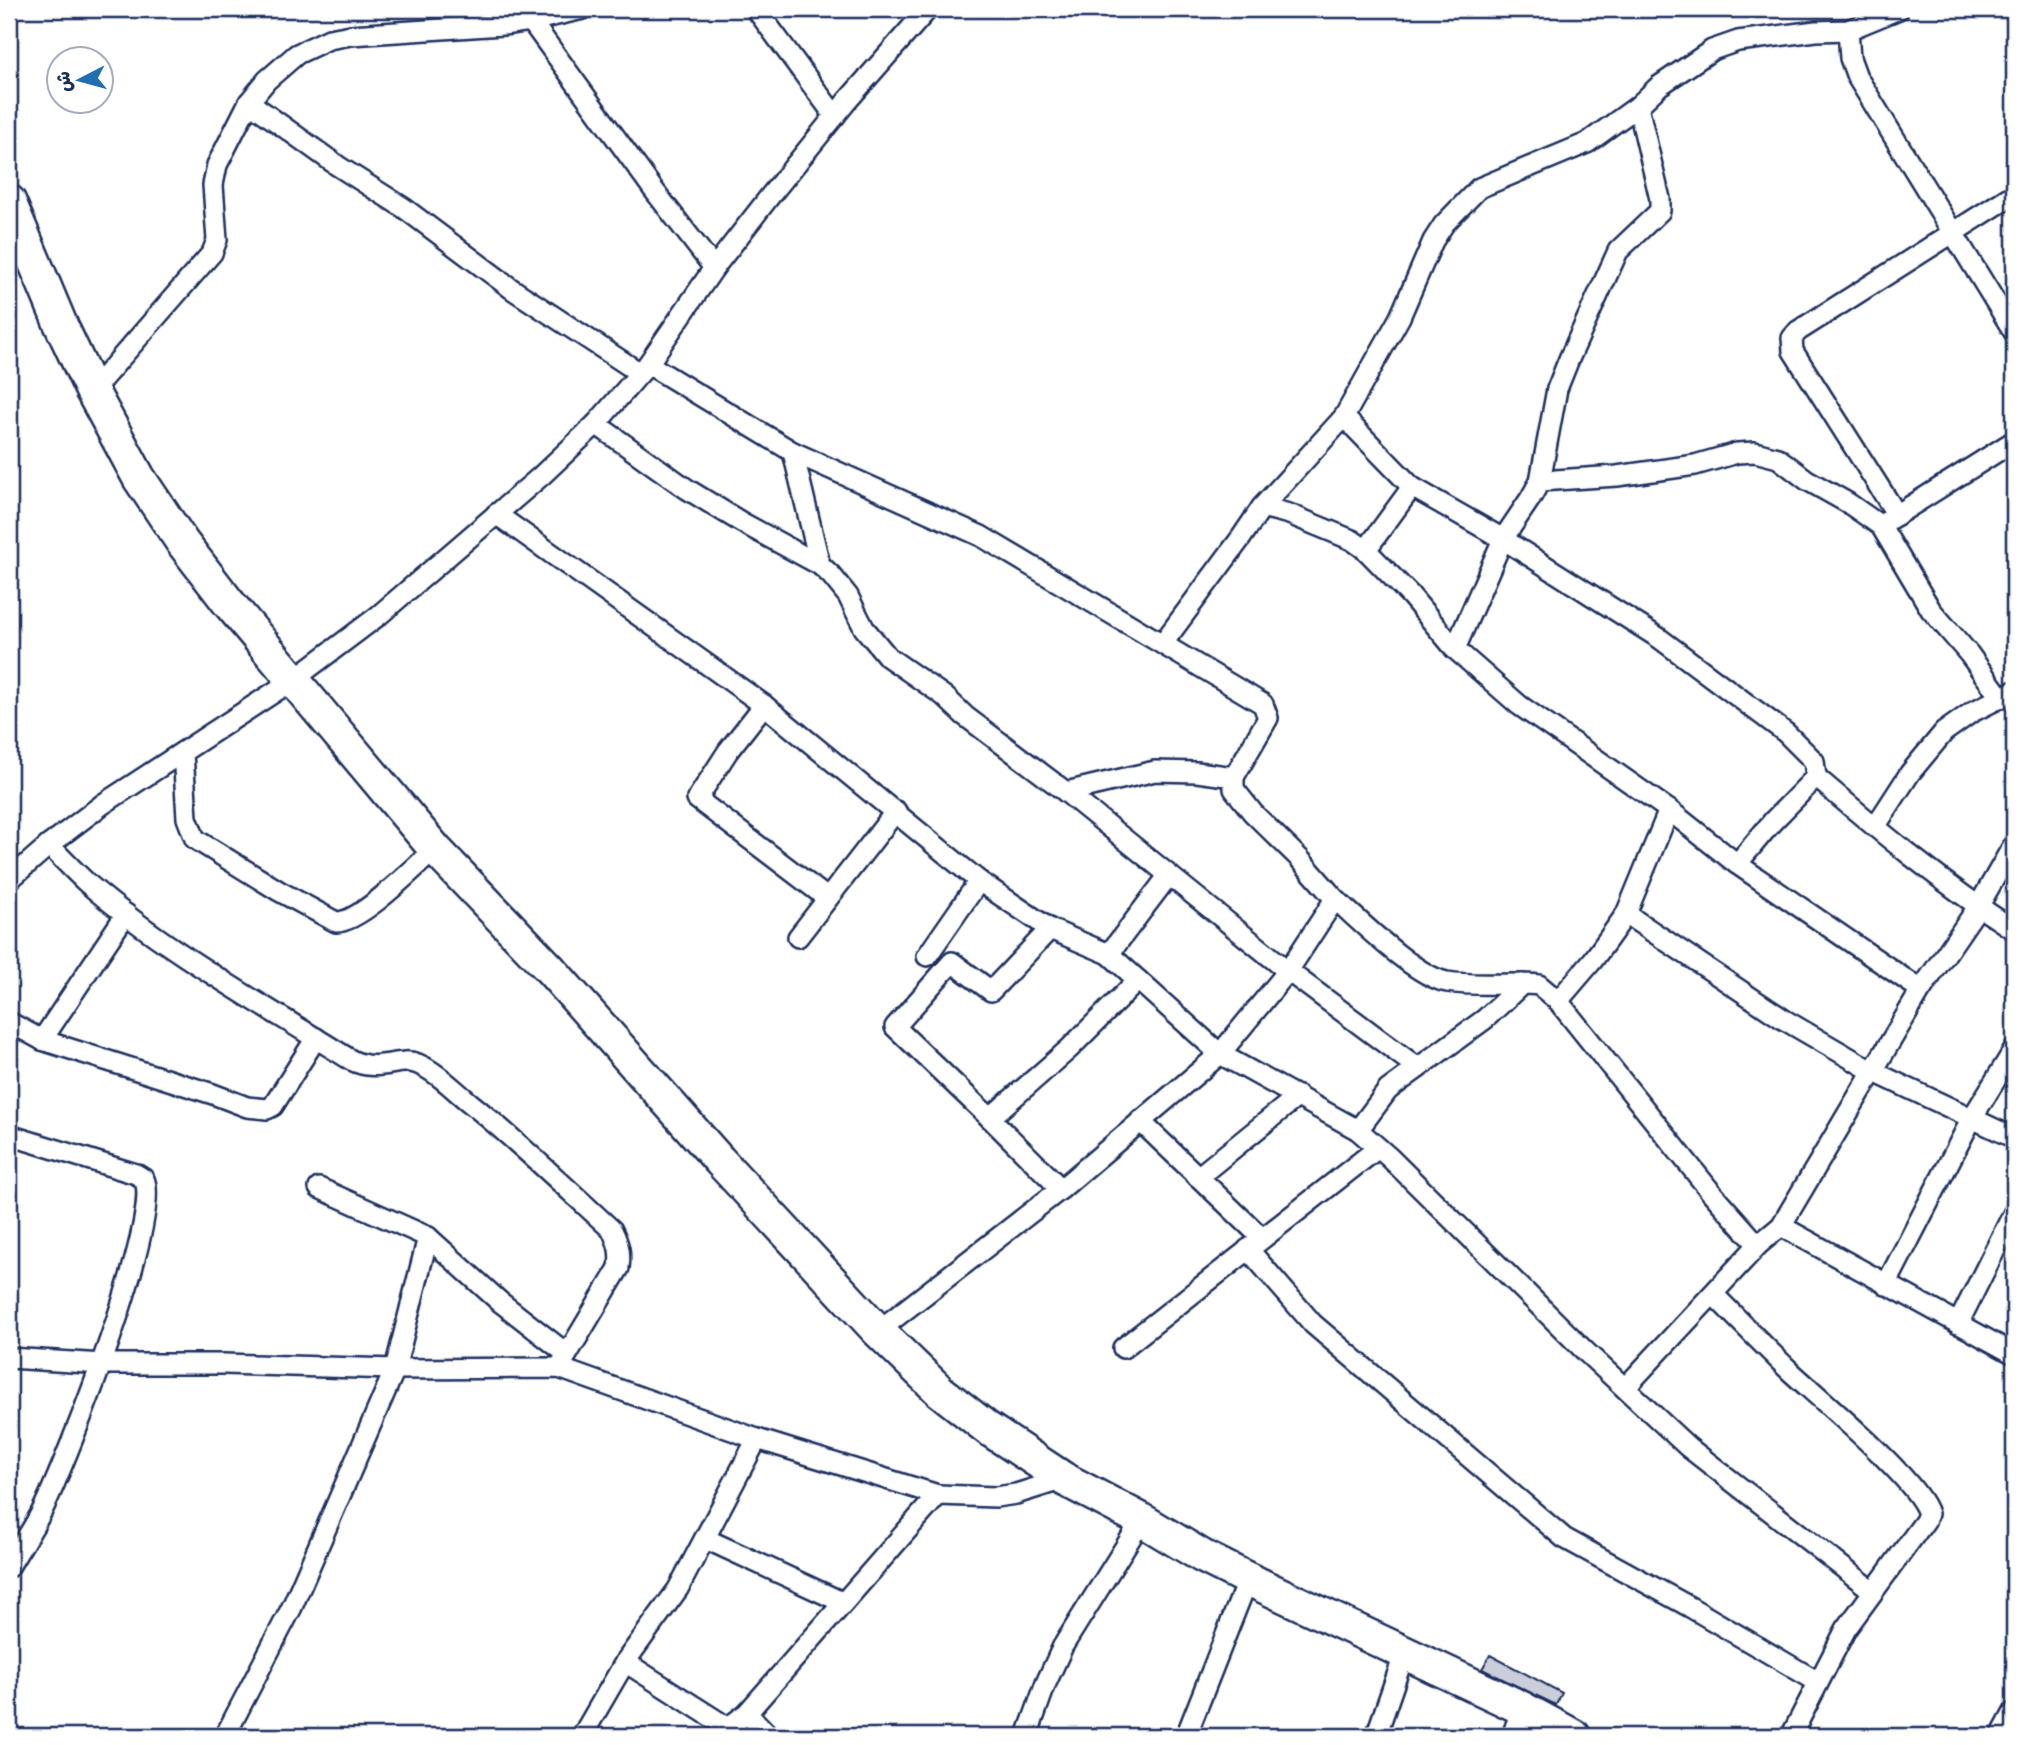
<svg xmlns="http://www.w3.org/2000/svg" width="2023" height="1745" viewBox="0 0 2023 1745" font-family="Dekko,'Playpen Sans Arabic',sans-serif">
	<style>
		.shadow { fill: #0003 }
		.building { fill: #caceda; stroke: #1b2f5e; stroke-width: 2 }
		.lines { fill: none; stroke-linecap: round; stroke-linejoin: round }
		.minor-casing { stroke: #1b2f5e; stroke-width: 24 }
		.primary-casing { stroke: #1b2f5e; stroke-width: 37 }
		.minor { stroke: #fff; stroke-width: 19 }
		.primary { stroke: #fff; stroke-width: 32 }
	</style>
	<rect width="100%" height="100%" fill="#fff"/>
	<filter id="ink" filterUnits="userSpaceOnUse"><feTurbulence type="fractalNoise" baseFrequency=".0143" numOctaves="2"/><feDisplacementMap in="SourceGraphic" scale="14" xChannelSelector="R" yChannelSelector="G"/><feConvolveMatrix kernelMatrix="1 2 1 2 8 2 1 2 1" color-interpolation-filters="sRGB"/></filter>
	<g filter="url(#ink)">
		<path class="shadow" d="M1491,1657L1560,1694L1554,1704L1546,1712L1476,1677L1483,1665Z"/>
		<path class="building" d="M1490,1655L1562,1693L1556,1705L1482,1669Z"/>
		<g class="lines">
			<g class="minor-casing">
				<g id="minor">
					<path d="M756,9L835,116"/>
					<path d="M531,21L653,189L714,268"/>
					<path d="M1848,30L1850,58L1857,77L2014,332"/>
					<path d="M249,102L338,166L404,208L512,289L640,373"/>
					<path d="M648,364L793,452L981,536L1263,704L1268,718L1234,777V789L1253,813L1299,858L1335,899L1288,971L1220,1054L1061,1189L878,1331"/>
					<path d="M92,391L212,253L217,240L213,185L217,165L249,102L267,80L297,54L329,39L351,35L503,25L531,21L583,9"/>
					<path d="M1344,417L1412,487L1503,539L1659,638L1786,733L1814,761L1816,777"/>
					<path d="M596,424L687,489L741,522L820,565L831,575L848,596L864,628L888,657L944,696L965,716L1066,792L1288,971L1418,1068"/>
					<path d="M793,452L820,565"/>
					<path d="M1540,481L1557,389L1569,359L1618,251L1660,211V199L1638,106"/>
					<path d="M1262,507L1344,417L1400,317L1433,241L1444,224L1479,188L1587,143L1638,106L1659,86L1712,50L1738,41L1816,31L1848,30L1899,9"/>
					<path d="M496,514L764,705L979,881L1050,929L1109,954L1220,1054L1358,1130L1390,1158L1586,1352L1688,1447L1873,1591"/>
					<path d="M1897,515L1793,351L1792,338L1798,331L2014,194"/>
					<path d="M1887,521L2014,441"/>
					<path d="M1366,550L1412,487"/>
					<path d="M1163,643L1241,538L1262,507L1289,514L1352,540L1366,550L1410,595L1455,649L1519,705L1669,810L1737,864L1921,990"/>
					<path d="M1455,649L1503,539L1530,499L1540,481L1617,476L1695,465L1737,453L1755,452L1778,458L1807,480L1848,503L1881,526L1931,610L1969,654L2001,698"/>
					<path d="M764,705L728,751L697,799L827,898"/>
					<path d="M183,752L187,818L195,839L279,891L336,922C360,923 415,867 435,849"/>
					<path d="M1066,792L1155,771L1197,772L1234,777"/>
					<path d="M1875,827L1910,773L1944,732L1972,712L2014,691"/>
					<path d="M49,845C62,858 74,871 87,883C167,952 262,1004 351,1060C379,1074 399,1056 418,1064C437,1072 453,1089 469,1102C519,1142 565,1187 612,1230C619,1244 621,1253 619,1268L559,1368"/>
					<path d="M1737,864L1773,821L1816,777C1879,831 1944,885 2014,930"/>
					<path d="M9,880L49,845L103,804L293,680L378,616L541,476L596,424L648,364L714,268L770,196L847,101L928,9"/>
					<path d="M1335,899C1361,922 1415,976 1447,982C1478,987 1509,982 1539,985L1558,1001L1711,1192L1758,1245"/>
					<path d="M1626,914L1783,1019L1874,1072L2014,1138"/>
					<path d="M1050,929L991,991L952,962L895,1027L990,1118L1061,1189"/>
					<path d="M798,937L896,811"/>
					<path d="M1109,954L1169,875"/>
					<path d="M927,956L979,881"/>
					<path d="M1558,1001L1593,960L1626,914L1669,810"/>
					<path d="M9,1022L42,1040L213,1094L247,1107L267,1109L273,1106L316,1038"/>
					<path d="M42,1040L126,914"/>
					<path d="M990,1118L1069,1049L1138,980"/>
					<path d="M1140,1121L1262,1238"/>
					<path d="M1358,1130L1388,1090L1485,1019L1522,984"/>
					<path d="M9,1135L136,1174L144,1179C164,1216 66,1461 44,1507C34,1528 20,1547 9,1567"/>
					<path d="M1198,1177L1298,1096"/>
					<path d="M319,1188L428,1237L499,1301L567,1354"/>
					<path d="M1781,1226L2014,1354"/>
					<path d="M1248,1249L1313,1324L1564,1538L1690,1607L1818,1682"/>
					<path d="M1886,1285L1972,1118L2014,1050"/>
					<path d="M1713,1294C1739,1320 1764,1346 1790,1371C1819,1398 1920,1482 1928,1514L1925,1521L1846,1629L1791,1736"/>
					<path d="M1958,1324L2014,1212"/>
					<path d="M1123,1348L1378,1148"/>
					<path d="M9,1358L103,1364H224L395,1369L559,1368L757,1439L938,1495"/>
					<path d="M1625,1388L1758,1245L1781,1226L1921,990L1978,907L2014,844"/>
					<path d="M706,1539L842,1602"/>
					<path d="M625,1662L727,1727"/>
					<path d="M747,1713L769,1736"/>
					<path d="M225,1736L292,1607L395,1369L428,1237"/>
					<path d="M582,1736L625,1662L678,1589L757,1439"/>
					<path d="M717,1736L747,1713L938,1495L996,1497L1016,1494L1064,1479"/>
					<path d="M1027,1736L1046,1683L1063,1646L1142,1520"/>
					<path d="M1186,1736L1248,1579"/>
					<path d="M1376,1736L1405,1652"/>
					<path d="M1512,1736L1522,1708"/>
					<path d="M2001,1736L2014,1712"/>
				</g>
			</g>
			<g class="primary-casing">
				<path id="primary" d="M9,201L60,323L92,391L139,478L182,542L228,602L435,849L550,969L720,1161L878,1331L940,1391L987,1428L1064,1479L1142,1520L1202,1556L1248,1579L1522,1708L1574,1736"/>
			</g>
			<use href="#minor" class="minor"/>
			<use href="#primary" class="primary"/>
		</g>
	</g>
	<rect width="2023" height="1745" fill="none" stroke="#fff" stroke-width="35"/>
	<rect x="18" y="18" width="1988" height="1710" fill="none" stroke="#1b2f5e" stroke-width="2.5" filter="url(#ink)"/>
	<g transform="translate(80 80) rotate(264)"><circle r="33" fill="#ffffff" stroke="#a4acbf" stroke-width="2"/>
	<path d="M0-5L12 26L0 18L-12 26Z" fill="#1f6fb2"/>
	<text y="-10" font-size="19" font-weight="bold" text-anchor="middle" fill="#1b2f5e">ش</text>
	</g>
</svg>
